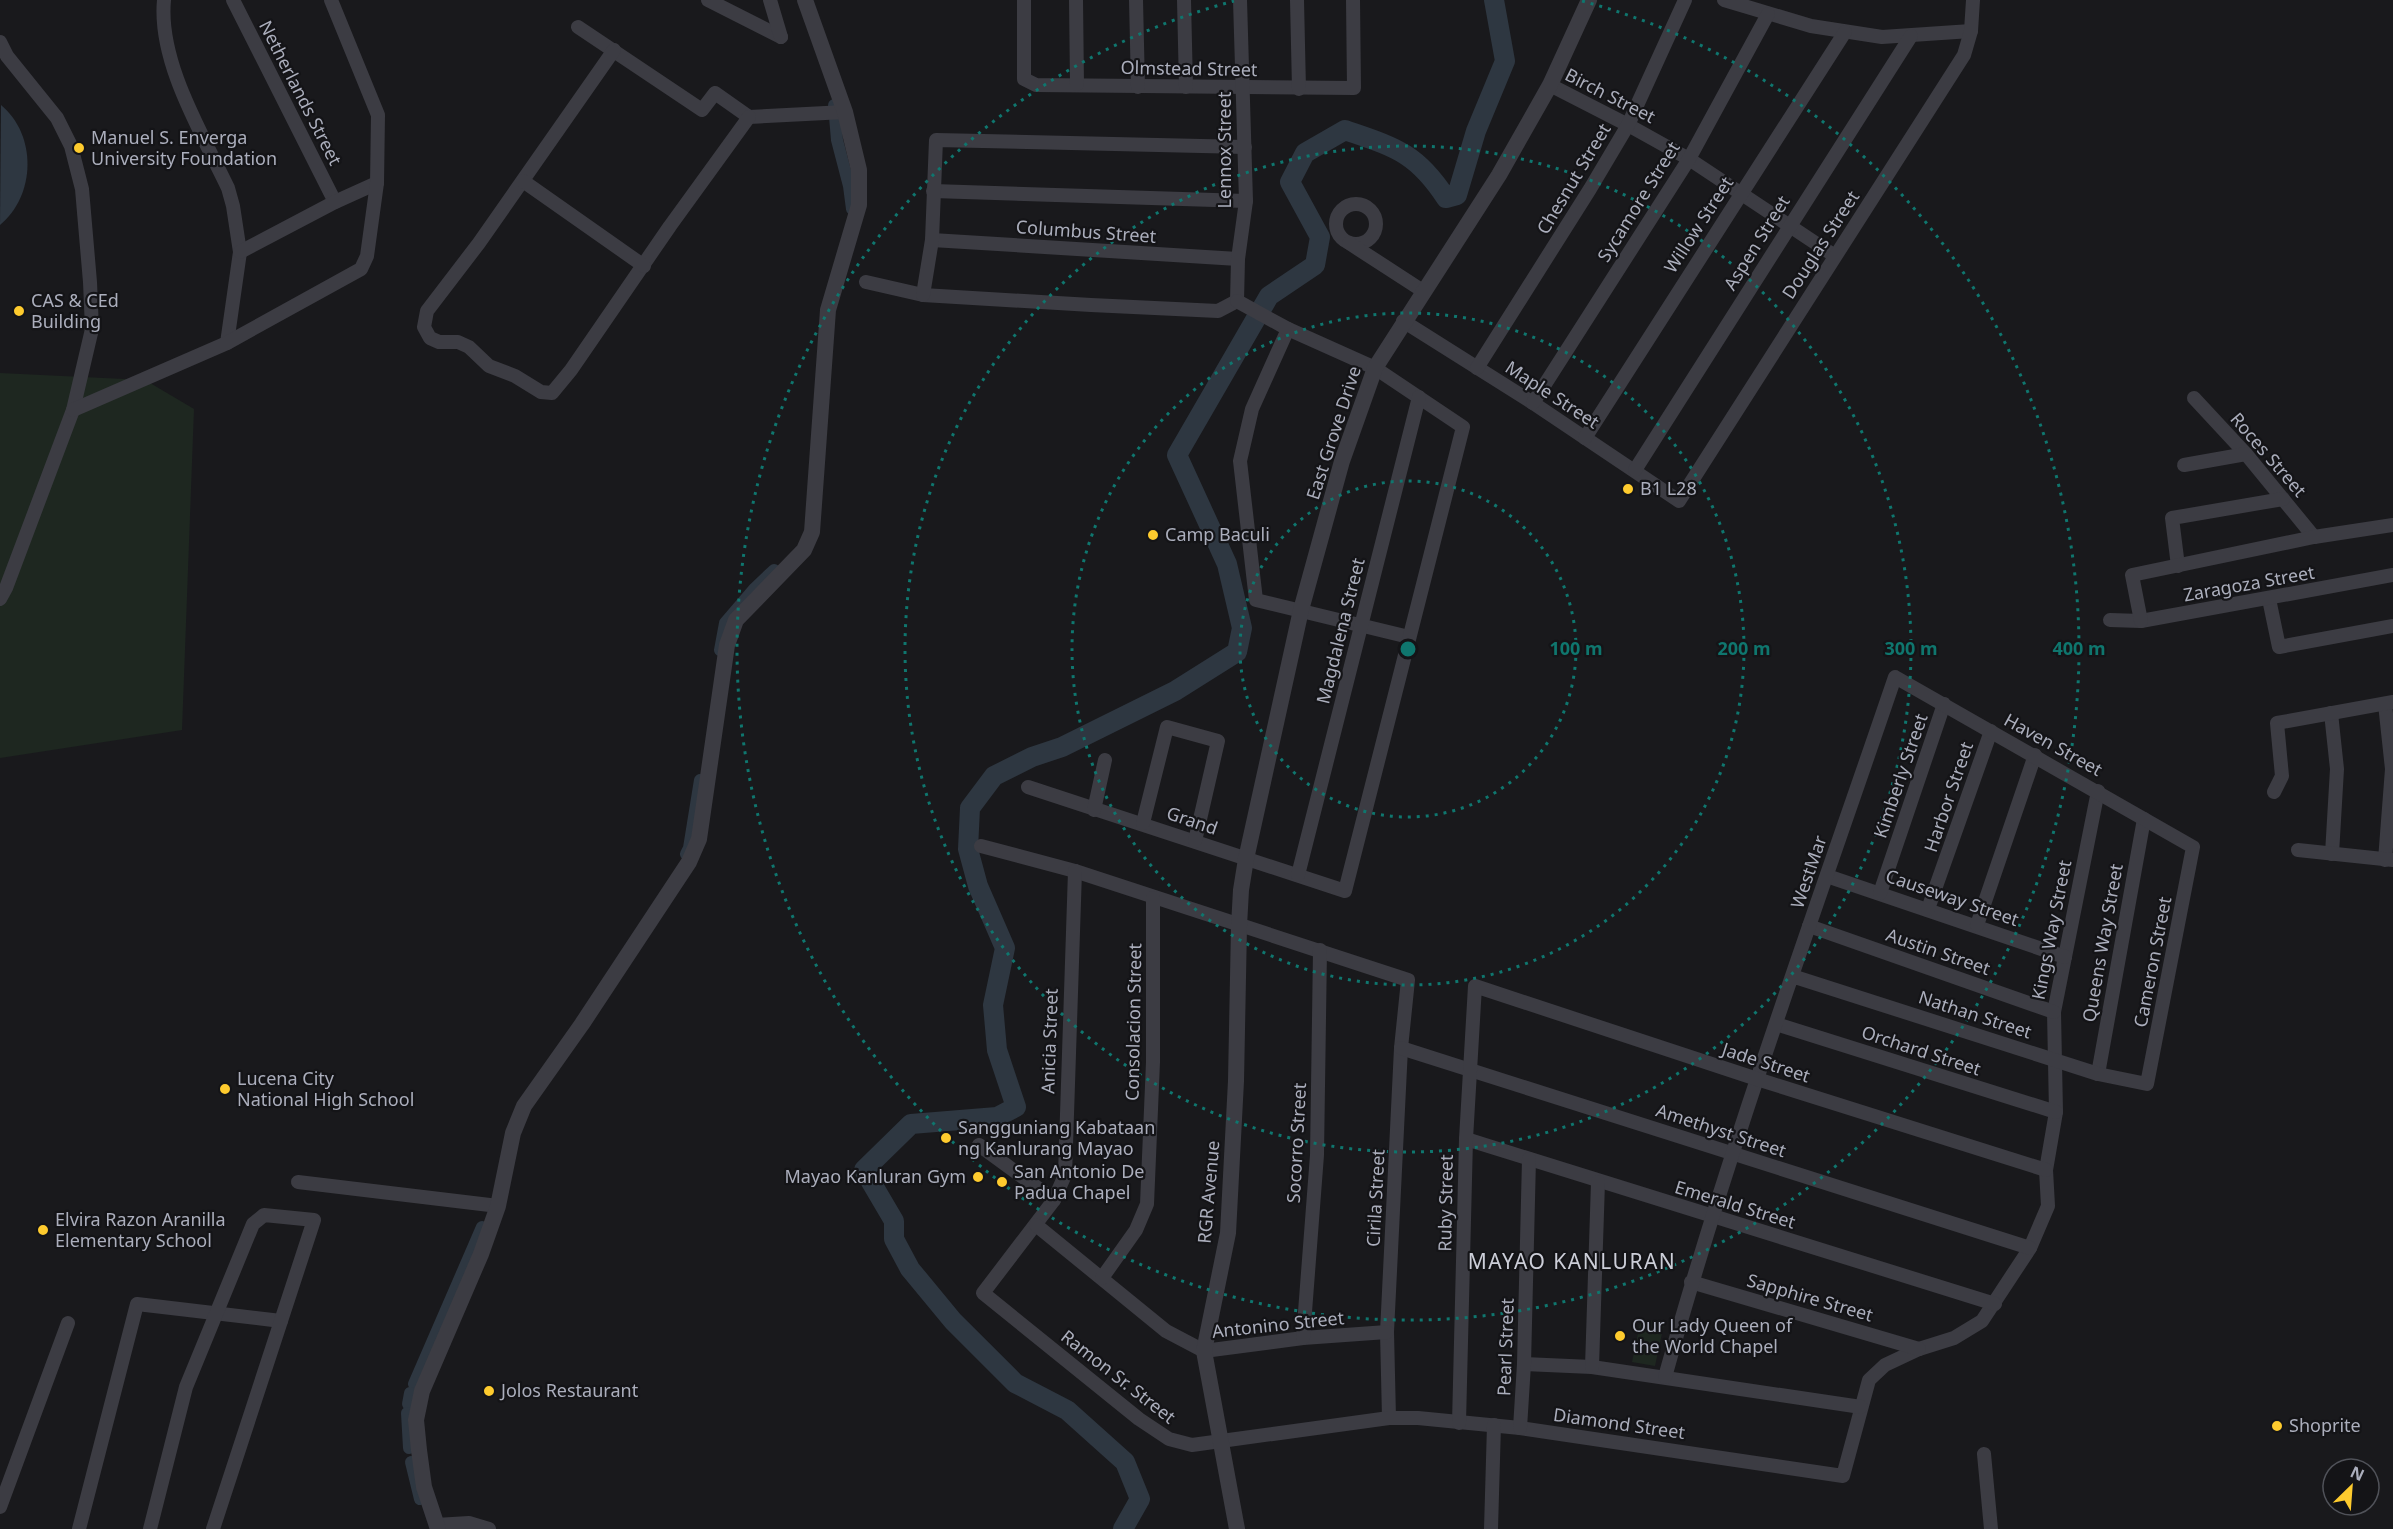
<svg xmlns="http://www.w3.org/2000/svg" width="2393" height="1529" viewBox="0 0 2393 1529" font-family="'Noto Sans',sans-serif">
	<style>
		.green { fill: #1e2720 }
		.water { fill: #2e3741 }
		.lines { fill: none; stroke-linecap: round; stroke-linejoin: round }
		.canal { stroke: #2e3741; stroke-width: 12 }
		.river { stroke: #2e3741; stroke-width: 20 }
		.minor { stroke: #3c3c43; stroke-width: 14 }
		.tertiary { stroke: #3c3c43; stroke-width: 16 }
		.ring { fill: none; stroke: #0f766e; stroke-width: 3; stroke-dasharray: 3 6 }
		.poi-dot { fill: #fecb2e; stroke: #141417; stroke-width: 2 }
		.labels { text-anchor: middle; stroke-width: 4.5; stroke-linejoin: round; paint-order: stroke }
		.street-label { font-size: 18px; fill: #abaebc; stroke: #141417 }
		.poi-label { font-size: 18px; fill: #abaebc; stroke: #141417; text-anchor: start }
		.quarter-label { font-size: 21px; letter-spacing: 1.5px; fill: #ccced8; stroke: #141417 }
		.centre { fill: #0f766e; stroke: #141417; stroke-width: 3 }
		.ring-label { font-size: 18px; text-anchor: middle; font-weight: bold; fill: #0f766e; stroke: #141417; stroke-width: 4.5; stroke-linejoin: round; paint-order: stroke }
	</style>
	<rect width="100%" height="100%" fill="#19191c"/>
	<g class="green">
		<path d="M0,373L145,380L194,409L182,730L0,758Z"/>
		<path d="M1641,1319L1664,1324L1655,1366L1632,1362Z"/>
	</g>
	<path class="water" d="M1,105C37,135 36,195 0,225Z"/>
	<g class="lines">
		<g class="canal">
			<path d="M834,105L837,140L849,186L852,209"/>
			<path d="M720,650L725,623L755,588L774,570"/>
			<path d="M686,854L689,848L700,780"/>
			<path d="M414,1384L482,1227"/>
			<path d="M408,1404L410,1393"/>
			<path d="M407,1413L409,1448"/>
			<path d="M411,1462L420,1499"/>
		</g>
		<path class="river" d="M1123,1529L1140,1499L1125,1462L1067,1410L1015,1383L953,1321L910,1269L894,1239V1221L864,1170L911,1124L997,1117L1016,1107L997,1050L993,1005L1005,948L978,886L968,849L970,808L994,776L1032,757L1062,747L1175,691L1237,652L1242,628L1227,564L1177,455L1269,296L1315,265L1320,237L1290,182L1305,153L1345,130C1394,147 1416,152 1446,198L1457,195L1476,131L1505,61L1494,0"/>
		<g class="minor">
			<path d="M164,0C158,62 202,133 228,188L233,206L240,252L227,343"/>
			<path d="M233,0L335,202"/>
			<path d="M708,0L781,37"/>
			<path d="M770,0L781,37"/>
			<path d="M1024,0V79L1036,85L1354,88L1353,0"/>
			<path d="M1076,0L1077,84"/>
			<path d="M1136,0L1138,87"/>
			<path d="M1184,0L1186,87"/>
			<path d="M1297,0L1299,89"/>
			<path d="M1724,0L1811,26L1882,37L1971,31"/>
			<path d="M578,27L702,110L715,93L749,117L845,112"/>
			<path d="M0,42L7,56L57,118L71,146L82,189L90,282L92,329L73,410L6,588L0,599"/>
			<path d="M614,50L479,243L427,311L424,327L430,338L439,342H458L469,347L489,366L515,376L541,392L552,393L571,370L670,226L749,117"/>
			<path d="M1550,85L1628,125L1689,159L1835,256"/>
			<path d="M523,181L644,266"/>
			<path d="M933,191L1246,201"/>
			<circle cx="1356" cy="224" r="20"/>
			<path d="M932,240L1238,259"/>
			<path d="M1349,243L1423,291"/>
			<path d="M240,252L335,202L377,183"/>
			<path d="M866,282L923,295L1091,305L1218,311L1237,301"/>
			<path d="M923,295L932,240L936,140L1245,147"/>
			<path d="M1237,301L1238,259L1246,201L1240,0"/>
			<path d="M1403,321L1533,403L1679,501L1964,55L1971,31L1973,0"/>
			<path d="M1288,329L1252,409L1240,461L1256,600L1409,637"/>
			<path d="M1477,368L1590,189L1628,125L1685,0"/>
			<path d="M2194,398L2246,454L2314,537"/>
			<path d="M1533,403L1689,159L1768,14"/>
			<path d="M73,410L227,343L361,269L367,256L377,183L378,115L331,0"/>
			<path d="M1585,438L1845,32"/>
			<path d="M2184,465L2246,454"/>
			<path d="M1635,470L1911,36"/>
			<path d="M2178,566L2172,518L2283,499"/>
			<path d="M2269,599L2279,647L2393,626"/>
			<path d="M2110,620L2141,621L2393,575"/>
			<path d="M2141,621L2132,575L2314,537L2393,525"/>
			<path d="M2385,704L2392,769L2385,860"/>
			<path d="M2331,713L2337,769L2332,854"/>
			<path d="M1028,787L1345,891L1463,427L1375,368L1288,329L1237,301"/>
			<path d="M2274,792L2282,776L2277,723L2393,702"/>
			<path d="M1094,810L1105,760"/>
			<path d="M1143,823L1167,727L1218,741L1195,841"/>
			<path d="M981,846L1075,871L1408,980L1401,1048L1387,1332L1389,1418"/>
			<path d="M2298,850L2393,860"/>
			<path d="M1075,871L1065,1175L1054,1200L983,1293L1139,1419L1169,1439L1192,1445L1389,1418H1418L1520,1428L1843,1476L1869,1380L1885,1365L1919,1349L1954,1338L1982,1321L2030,1248L2048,1206L2046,1170L2056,1112L2054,1012L2098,791"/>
			<path d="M1298,875L1419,397"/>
			<path d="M1827,876L2065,957"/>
			<path d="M1880,893L1944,704"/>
			<path d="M1928,909L1991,731"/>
			<path d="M1977,925L2035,755"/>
			<path d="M1809,926L2054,1012"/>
			<path d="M1776,1024L2056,1112"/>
			<path d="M1401,1048L2030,1248"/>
			<path d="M2098,1074L2144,819"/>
			<path d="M1466,1139L1995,1304"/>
			<path d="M979,1145L1054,1200"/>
			<path d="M298,1182L498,1206"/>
			<path d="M1036,1225L1166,1331L1204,1351L1303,1338L1387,1332"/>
			<path d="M1102,1278L1136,1230L1147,1204L1153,1062V898"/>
			<path d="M1691,1282L1919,1349"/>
			<path d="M1303,1338L1317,1155L1320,950"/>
			<path d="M1524,1364L1592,1367L1861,1407"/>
			<path d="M1592,1367L1598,1182"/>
			<path d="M1665,1377C1731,1140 1816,909 1895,677L2193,847L2147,1084L2098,1074L1792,976"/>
			<path d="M1459,1423L1466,1139L1475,986L1757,1079L2046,1170"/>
			<path d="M1520,1428L1524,1364L1529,1159"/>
			<path d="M1984,1454L1991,1529"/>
			<path d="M0,1507L68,1323"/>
			<path d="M436,1525L469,1523L489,1529"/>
			<path d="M79,1529L137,1304L281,1321"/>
			<path d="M150,1529L186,1387L253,1224L264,1215L314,1220L213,1529"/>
			<path d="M1491,1529L1494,1425"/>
		</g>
		<g class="tertiary">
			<path d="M438,1529L424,1487L419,1450L416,1420L422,1391L481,1254L498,1206L513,1133L524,1106L582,1024L689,862L699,839L727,645L736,620L804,550L812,532L828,310L859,205V170L845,112L805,0"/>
			<path d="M1237,1529L1204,1351L1228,1233L1236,1081L1239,926L1241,890L1246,859L1301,610L1342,461L1375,368L1499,175L1550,85L1589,0"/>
		</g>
	</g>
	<g class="ring">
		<circle cx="1408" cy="649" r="168"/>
		<circle cx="1408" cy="649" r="336"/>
		<circle cx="1408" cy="649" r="503"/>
		<path d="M1582 1A671 671 0 1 1 1234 1"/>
	</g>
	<g class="poi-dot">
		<circle cx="79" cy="148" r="6"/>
		<circle cx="19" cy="311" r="6"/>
		<circle cx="1628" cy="489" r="6"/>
		<circle cx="1153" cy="535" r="6"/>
		<circle cx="225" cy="1089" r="6"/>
		<circle cx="946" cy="1138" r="6"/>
		<circle cx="978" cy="1177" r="6"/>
		<circle cx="1002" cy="1182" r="6"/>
		<circle cx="43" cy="1230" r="6"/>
		<circle cx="1620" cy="1336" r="6"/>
		<circle cx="489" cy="1391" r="6"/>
		<circle cx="2277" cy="1426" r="6"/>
	</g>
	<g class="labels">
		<g class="street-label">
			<text transform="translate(1189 69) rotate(1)" y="6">Olmstead Street</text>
			<text transform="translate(300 93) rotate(63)" y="6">Netherlands Street</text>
			<text transform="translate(1610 96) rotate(27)" y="6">Birch Street</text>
			<text transform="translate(1225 150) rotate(-90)" y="6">Lennox Street</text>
			<text transform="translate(1574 179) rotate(-59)" y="6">Chesnut Street</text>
			<text transform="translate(1639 202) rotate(-58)" y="6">Sycamore Street</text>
			<text transform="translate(1699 225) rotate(-57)" y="6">Willow Street</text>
			<text transform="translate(1086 232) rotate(4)" y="6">Columbus Street</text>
			<text transform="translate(1757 243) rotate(-58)" y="6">Aspen Street</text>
			<text transform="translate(1821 245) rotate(-57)" y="6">Douglas Street</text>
			<text transform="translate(1552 395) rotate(33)" y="6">Maple Street</text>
			<text transform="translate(1334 433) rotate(-72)" y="6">East Grove Drive</text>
			<text transform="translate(2268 455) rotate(49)" y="6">Roces Street</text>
			<text transform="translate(2249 584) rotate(-10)" y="6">Zaragoza Street</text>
			<text transform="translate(1341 631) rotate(-76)" y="6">Magdalena Street</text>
			<text transform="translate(2053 745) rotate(29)" y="6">Haven Street</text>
			<text transform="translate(1901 776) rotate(-71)" y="6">Kimberly Street</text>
			<text transform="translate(1949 797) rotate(-71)" y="6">Harbor Street</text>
			<text transform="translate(1192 821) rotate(19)" y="6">Grand</text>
			<text transform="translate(1809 872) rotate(-71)" y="6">WestMar</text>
			<text transform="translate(1952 898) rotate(19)" y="6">Causeway Street</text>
			<text transform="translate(2052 930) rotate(-79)" y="6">Kings Way Street</text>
			<text transform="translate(2103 943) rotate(-80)" y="6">Queens Way Street</text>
			<text transform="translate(1938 952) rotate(19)" y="6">Austin Street</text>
			<text transform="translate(2153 962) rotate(-79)" y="6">Cameron Street</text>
			<text transform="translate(1975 1015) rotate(18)" y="6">Nathan Street</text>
			<text transform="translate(1134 1022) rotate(-89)" y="6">Consolacion Street</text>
			<text transform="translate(1050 1041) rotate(-88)" y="6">Anicia Street</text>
			<text transform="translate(1921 1051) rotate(18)" y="6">Orchard Street</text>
			<text transform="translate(1766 1063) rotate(18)" y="6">Jade Street</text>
			<text transform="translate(1721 1131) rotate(18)" y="6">Amethyst Street</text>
			<text transform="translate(1297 1143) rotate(-87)" y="6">Socorro Street</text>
			<text transform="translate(1209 1192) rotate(-85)" y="6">RGR Avenue</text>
			<text transform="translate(1376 1198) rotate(-87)" y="6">Cirila Street</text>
			<text transform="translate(1446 1203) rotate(-89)" y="6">Ruby Street</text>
			<text transform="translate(1735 1205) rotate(17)" y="6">Emerald Street</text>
			<text transform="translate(1810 1298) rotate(16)" y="6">Sapphire Street</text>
			<text transform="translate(1278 1325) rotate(-6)" y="6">Antonino Street</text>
			<text transform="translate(1506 1347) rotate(-88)" y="6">Pearl Street</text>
			<text transform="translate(1118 1377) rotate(38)" y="6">Ramon Sr. Street</text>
			<text transform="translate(1619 1424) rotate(8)" y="6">Diamond Street</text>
		</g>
		<g class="poi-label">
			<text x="91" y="144">Manuel S. Enverga<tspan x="91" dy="21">University Foundation</tspan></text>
			<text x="31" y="307">CAS &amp; CEd<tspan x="31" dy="21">Building</tspan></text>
			<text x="1640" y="495">B1 L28</text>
			<text x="1165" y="541">Camp Baculi</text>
			<text x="237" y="1085">Lucena City<tspan x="237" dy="21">National High School</tspan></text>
			<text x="958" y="1134">Sangguniang Kabataan<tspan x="958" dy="21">ng Kanlurang Mayao</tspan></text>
			<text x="1014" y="1178">San Antonio De<tspan x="1014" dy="21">Padua Chapel</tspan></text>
			<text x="966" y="1183" text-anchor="end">Mayao Kanluran Gym</text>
			<text x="55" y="1226">Elvira Razon Aranilla<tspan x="55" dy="21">Elementary School</tspan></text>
			<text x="1632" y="1332">Our Lady Queen of<tspan x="1632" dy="21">the World Chapel</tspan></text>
			<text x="501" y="1397">Jolos Restaurant</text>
			<text x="2289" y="1432">Shoprite</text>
		</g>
		<g class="quarter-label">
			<text x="1572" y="1269">MAYAO KANLURAN</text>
		</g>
	</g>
	<circle cx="1408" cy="649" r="9" class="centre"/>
	<g class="ring-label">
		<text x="1576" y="655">100 m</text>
		<text x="1744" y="655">200 m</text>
		<text x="1911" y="655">300 m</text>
		<text x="2079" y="655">400 m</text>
	</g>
	<g transform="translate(2351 1487) rotate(25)"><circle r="28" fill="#141417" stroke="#505259" stroke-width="1.5"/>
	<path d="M0-4.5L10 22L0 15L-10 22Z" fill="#fecb2e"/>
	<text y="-9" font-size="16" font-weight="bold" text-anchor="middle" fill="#abaebc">N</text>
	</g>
</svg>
